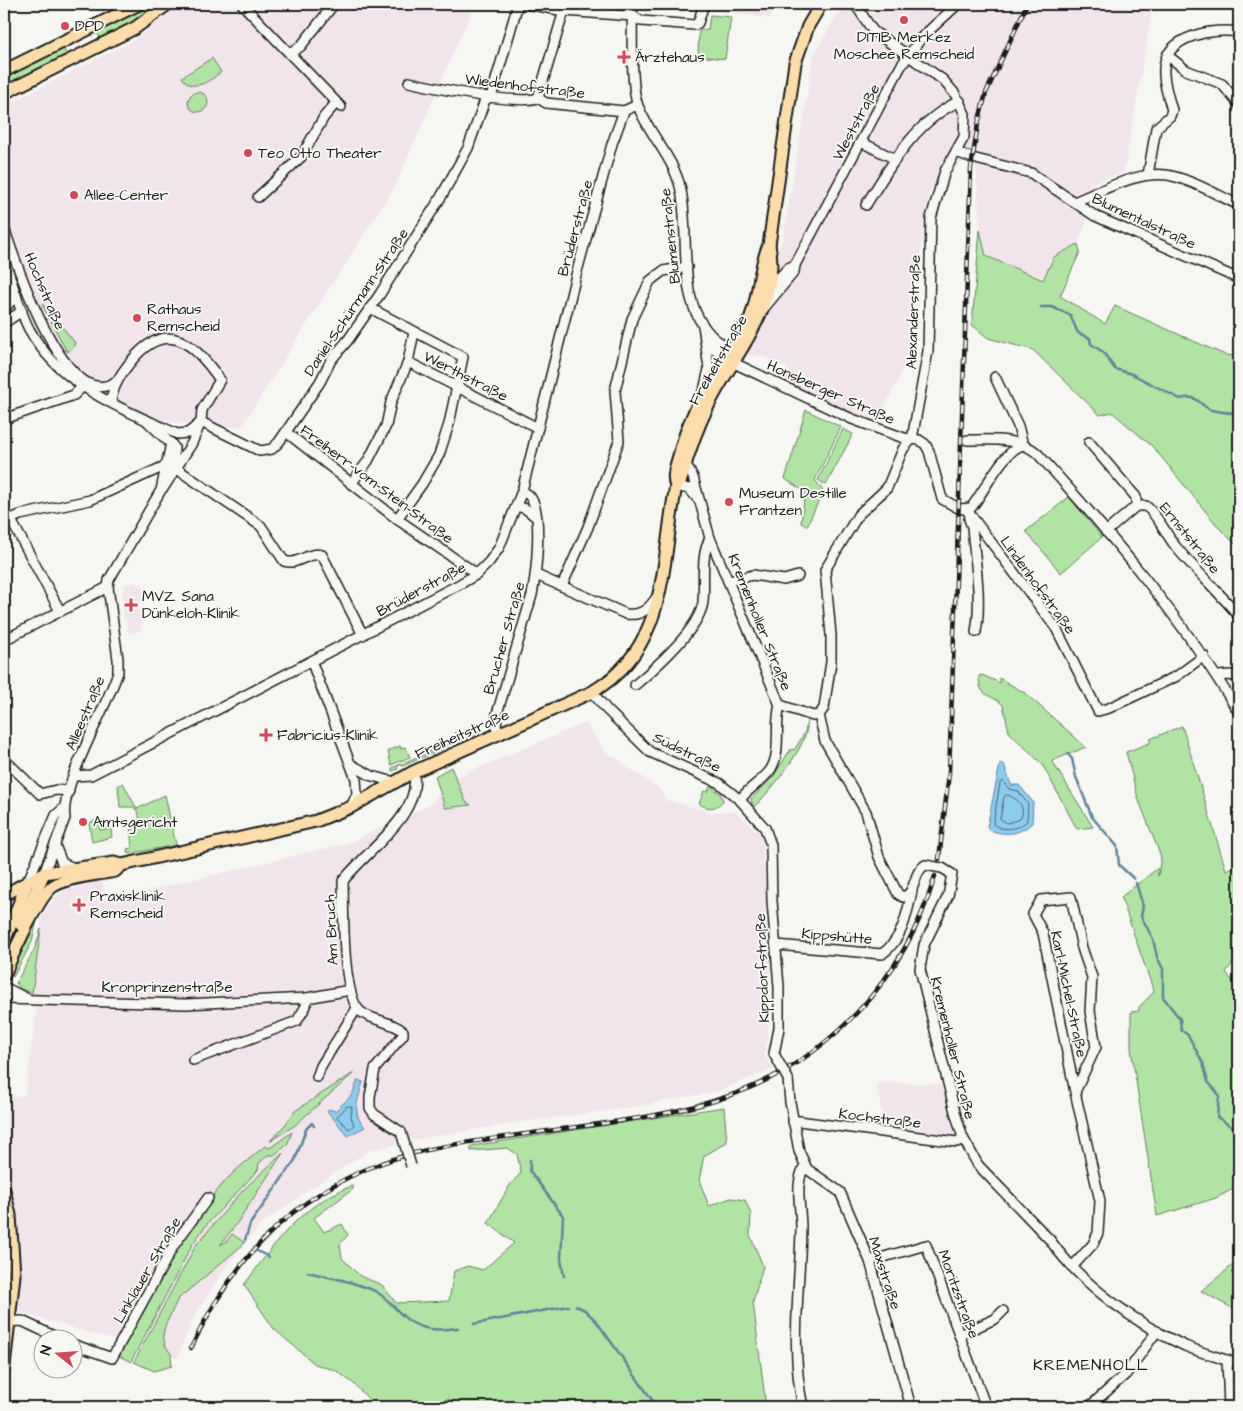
<svg xmlns="http://www.w3.org/2000/svg" width="1243" height="1411" viewBox="0 0 1243 1411" font-family="'Architects Daughter',sans-serif">
	<style>
		.built { fill: #f2e4eb }
		.green { fill: #b0e3a4; stroke: #668060 }
		.water { fill: #8dcbee; stroke: #60859a }
		.lines { fill: none; stroke-linecap: round; stroke-linejoin: round }
		.shore { stroke: #496270; stroke-width: 1 }
		.stream { stroke: #60859a; stroke-width: 2.5 }
		.minor-casing { stroke: #1c1c1c; stroke-width: 12 }
		.major-casing { stroke: #1c1c1c; stroke-width: 15 }
		.minor { stroke: #f6f6f2; stroke-width: 9 }
		.major { stroke: #faddab; stroke-width: 11 }
		.rail-casing { stroke: #1c1c1c; stroke-width: 4.5 }
		.rail { stroke: #f6f6f2; stroke-width: 2.5; stroke-dasharray: 8; stroke-linecap: butt }
		.minor-bridge-casing { stroke: #1c1c1c; stroke-width: 12; stroke-linecap: butt }
		.minor-bridge { stroke: #f6f6f2; stroke-width: 9 }
		.poi-dot { fill: #d1495b; stroke: #f6f6f2; stroke-width: 2 }
		.labels { text-anchor: middle; stroke-width: 4; stroke-linejoin: round; paint-order: stroke }
		.poi-label { font-size: 15px; fill: #1c1c1c; stroke: #f6f6f2; text-anchor: start }
		.street-label { font-size: 15px; fill: #1c1c1c; stroke: #f6f6f2 }
		.neighbourhood-label { font-size: 16px; letter-spacing: 1px; fill: #1c1c1c; stroke: #f6f6f2 }
	</style>
	<rect width="100%" height="100%" fill="#f6f6f2"/>
	<filter id="ink" filterUnits="userSpaceOnUse"><feTurbulence type="fractalNoise" baseFrequency=".02" numOctaves="2"/><feDisplacementMap in="SourceGraphic" scale="10" xChannelSelector="R" yChannelSelector="G"/><feConvolveMatrix kernelMatrix="1 2 1 2 8 2 1 2 1" color-interpolation-filters="sRGB"/></filter>
	<g filter="url(#ink)">
		<g class="built">
			<path d="M180,4H475L396,184L241,427L161,421L60,370L33,336L4,269V106L136,39Z"/>
			<path d="M713,4H779L769,18L711,10Z"/>
			<path d="M843,4H1153L1124,173L1095,182L1087,219L1078,244L1054,258L1044,280L986,256L980,230L976,163L965,160L929,192L906,356L898,381L880,415L867,423L784,382L787,368L765,357L731,352L783,239L814,55Z"/>
			<path d="M136,582L137,585L142,584L144,601L139,602L142,630L128,634L126,619H123L122,590H125L124,584Z"/>
			<path d="M586,723L604,750L658,788L666,800L710,812H735L761,834L763,842L771,967L768,1040L764,1054L773,1069L718,1091L635,1107L515,1123L424,1138L370,1150L314,1186L260,1225L224,1270L194,1317L177,1358L4,1308V1097L25,1096L37,1007L33,993L42,916L58,893L101,876L106,900L349,843L433,803L446,781Z"/>
			<path d="M877,1083L941,1084L955,1135L953,1136L884,1126Z"/>
		</g>
		<g class="green">
			<path d="M150,4H162L131,24L101,40L97,32Z"/>
			<path d="M710,15L731,17L725,59L698,56L699,30H708Z"/>
			<path d="M62,46L68,57L4,88V78L47,57Z"/>
			<path d="M212,58L221,72C210,81 192,94 182,77Z"/>
			<circle cx="198" cy="102" r="10"/>
			<path d="M980,230L986,256L1043,280L1054,257L1078,244L1080,252L1060,296L1105,324L1115,306L1225,355L1239,356V548L1220,529L1153,447L1112,412L1100,415L1033,350L988,338L972,325Z"/>
			<path d="M42,304L56,319L54,320L56,323L58,321L75,343L74,347L67,352Z"/>
			<path d="M806,410L841,427L815,480L823,491L807,526L801,523L805,492L785,479Z"/>
			<path d="M843,429L853,434L826,485L818,480Z"/>
			<path d="M1069,497L1102,537L1061,573L1026,531Z"/>
			<path d="M982,675L1000,683L999,678L1025,693L1086,747L1052,761L1093,827L1077,829L1042,764L1009,732L1003,705C990,693 979,698 979,676Z"/>
			<path d="M807,721C811,743 769,793 753,808L751,799L773,777L790,750L795,749L805,732Z"/>
			<path d="M1182,726L1226,870L1239,865V955L1226,972L1239,991V1186L1216,1198L1157,1216L1131,1049V1012L1139,1011V1007L1154,992L1121,897L1158,868V876L1161,857L1138,798L1126,752L1150,743V739Z"/>
			<path d="M478,728L480,731L475,734L403,766L401,764L397,767L398,769L392,771V768L439,747L436,741L442,743Z"/>
			<path d="M400,746L401,749L405,747L410,757L391,765L388,751Z"/>
			<path d="M451,767L466,802L471,805L445,808L435,776Z"/>
			<path d="M123,783L137,809L165,795L176,845L128,854L127,849L132,848L130,826L141,824L138,812L133,807H120L118,786Z"/>
			<path d="M710,786L721,794L723,801C714,810 709,809 699,804L704,791L708,792Z"/>
			<path d="M98,819L100,830L111,829L112,837L92,842L89,823Z"/>
			<path d="M38,916L32,942L13,977L11,973Z"/>
			<path d="M41,929L32,993L21,989L16,983L35,948Z"/>
			<path d="M355,1072L294,1126L270,1141L285,1125L295,1111Z"/>
			<path d="M724,1107L727,1142L704,1156L699,1180L709,1206L731,1198L745,1200L751,1214L750,1235L763,1266L753,1302L766,1407H456L450,1399L406,1407H376L354,1384L337,1371L315,1364L274,1329L244,1285C276,1242 300,1205 352,1186L353,1189L314,1218L324,1232L342,1224L348,1235L340,1244L342,1258L360,1276L382,1285L396,1303L449,1301L454,1271L468,1266L483,1270L514,1243L488,1223L510,1185L521,1173L517,1154L507,1148L471,1151V1146Z"/>
			<path d="M292,1132L287,1145L274,1155H268L259,1163L258,1170L208,1223L193,1243L131,1362L119,1356C153,1294 181,1228 230,1176C241,1165 253,1156 265,1146L270,1148Z"/>
			<path d="M283,1153L237,1223L220,1245L227,1241L232,1234L245,1243L178,1299L165,1326L163,1335L165,1345L171,1354L172,1366L154,1371L134,1362L196,1245L242,1191Z"/>
			<path d="M1239,1260V1312L1201,1291Z"/>
		</g>
		<g class="water">
			<path d="M1000,764H1004L1011,785H1019L1033,802L1032,823C1018,836 1005,835 989,830L987,827Z"/>
			<path d="M358,1080L363,1082C358,1100 351,1113 365,1127L348,1136L327,1111L329,1109L335,1111L352,1095Z"/>
		</g>
		<g class="lines">
			<g class="shore">
				<path d="M1003,781L1009,789L1018,791L1028,804L1027,821C1018,829 1003,832 993,824L1000,783Z"/>
				<path d="M1007,795C1018,798 1027,808 1020,819L1007,823L1000,819L1004,797Z"/>
				<path d="M348,1106L352,1107L351,1117L354,1125L349,1129L337,1117Z"/>
			</g>
			<g class="stream">
				<path d="M1041,307H1052L1070,315L1078,333L1090,338L1091,344L1103,352L1115,369L1132,374L1180,399C1198,393 1198,405 1211,410C1220,412 1230,413 1239,413"/>
				<path d="M1068,754L1072,759L1076,777L1092,817L1117,846L1119,865L1134,879"/>
				<path d="M1136,883L1143,906L1141,916L1153,939L1157,957L1163,969V997L1180,1019L1181,1030L1188,1035L1203,1063L1208,1082L1216,1091L1219,1096L1217,1117L1232,1127L1239,1149"/>
				<path d="M530,1160V1171L563,1216L561,1259L564,1276"/>
				<path d="M245,1240L250,1224L295,1160L306,1129L312,1123L314,1126"/>
				<path d="M257,1251L269,1257"/>
				<path d="M308,1272C331,1278 354,1281 375,1291C386,1297 393,1306 401,1314C417,1331 437,1331 458,1328"/>
				<path d="M576,1306L585,1310L597,1322L657,1407"/>
				<path d="M474,1324L568,1306"/>
			</g>
			<g class="minor-casing">
				<g id="minor">
					<path d="M242,4L341,107"/>
					<path d="M527,4L564,11L633,16L641,21L695,25L698,23L704,4"/>
					<path d="M632,4C633,28 630,86 638,106C649,134 672,156 680,186C692,233 673,301 714,338C720,344 729,347 737,352"/>
					<path d="M290,54L301,46L334,4"/>
					<path d="M1167,55L1186,70L1222,84L1239,104"/>
					<path d="M409,82C436,88 514,105 538,98L546,103L624,111L637,105"/>
					<path d="M538,98L566,4"/>
					<path d="M861,142L895,159"/>
					<path d="M956,152L972,158L1031,173L1095,216L1239,279"/>
					<path d="M1148,175L1156,128L1170,116L1172,110C1168,96 1163,82 1164,68C1166,35 1214,28 1239,32"/>
					<path d="M258,197L301,157L324,117L336,103"/>
					<path d="M1074,202C1104,190 1143,167 1176,177C1198,183 1219,196 1239,205"/>
					<path d="M866,205C890,166 916,120 960,101"/>
					<path d="M4,228C15,260 65,415 115,382"/>
					<path d="M4,260C13,282 18,308 29,329C60,386 121,408 177,434L188,433L199,424"/>
					<path d="M768,290L788,268L795,265"/>
					<path d="M370,308L463,357L449,424L439,455L422,484L397,519"/>
					<path d="M764,308L794,272L795,265L901,66L922,37L958,4"/>
					<path d="M4,310L16,294"/>
					<path d="M4,323L22,311"/>
					<path d="M703,325L709,369L705,386"/>
					<path d="M706,335L715,350L725,357"/>
					<path d="M408,362L538,428"/>
					<path d="M734,363L852,419L904,438L919,440L925,444L929,451L942,499L960,509L971,508C984,492 1003,450 1023,445"/>
					<path d="M995,377L1018,426L1023,445"/>
					<path d="M113,402L111,399C115,382 122,372 133,359C168,318 195,344 220,380L202,410L201,422L192,443L164,487"/>
					<path d="M4,419L74,395L82,387"/>
					<path d="M146,420L174,447V467L261,526L284,561C298,566 308,551 322,555L363,635"/>
					<path d="M201,422L260,451L272,449L279,442L320,382L331,360L348,340L380,294L441,197L468,148L485,100L491,97L518,4"/>
					<path d="M286,432L397,519L477,574"/>
					<path d="M967,440C990,440 1018,437 1037,453C1111,534 1183,619 1239,713"/>
					<path d="M1089,442L1136,497V506"/>
					<path d="M685,464L693,477L710,538L780,705L813,716L819,715"/>
					<path d="M351,484L368,461L386,426L391,402L408,362L414,332"/>
					<path d="M676,486L689,489L699,500"/>
					<path d="M517,506L526,509L536,517"/>
					<path d="M966,509L1056,628L1098,711L1109,708L1177,676L1204,656"/>
					<path d="M10,518L60,611"/>
					<path d="M969,519L972,527C975,561 982,599 976,632"/>
					<path d="M4,522L20,515L90,500L167,465"/>
					<path d="M1106,532L1136,506H1146C1160,518 1165,533 1176,547C1196,571 1219,592 1239,616"/>
					<path d="M536,575L626,614C640,616 648,610 656,598"/>
					<path d="M729,581L753,575L784,580L798,576"/>
					<path d="M562,586L588,527L619,441L615,391L632,319L650,281L663,271L687,267"/>
					<path d="M4,640L108,587"/>
					<path d="M312,663L356,779L357,794L351,807"/>
					<path d="M1218,676L1230,675L1239,678"/>
					<path d="M635,685C655,668 700,628 703,602C705,581 700,557 710,538"/>
					<path d="M592,692L607,710L650,752L719,783L740,800L765,828L771,845L772,901L779,987V1028L774,1054"/>
					<path d="M819,715L825,741L866,812L879,857L898,894L903,897C917,893 912,873 925,865L942,868L952,874L948,896L924,945L920,969L955,1112L963,1138L978,1165L1050,1240C1080,1283 1136,1324 1185,1346C1202,1353 1221,1358 1239,1364"/>
					<path d="M819,715L824,708L831,662V635L825,570L858,515L887,488L903,449L912,439L928,351L931,218L945,171L964,137L965,114L955,94L943,80L873,31L855,4"/>
					<path d="M499,735L496,727L497,714L532,595C536,575 543,514 531,498C529,494 525,493 522,491"/>
					<path d="M4,759L40,794L56,790L69,791"/>
					<path d="M352,765L372,776L395,782"/>
					<path d="M74,776L91,775L460,584L477,574L489,562L499,548L522,491L576,275L612,144L624,111"/>
					<path d="M740,800C748,788 763,781 771,769C782,751 774,725 780,705"/>
					<path d="M56,848L62,863L74,868"/>
					<path d="M44,873L65,818C59,788 108,705 118,672V659L108,587L109,580L161,490L171,443"/>
					<path d="M28,881L56,815L63,809"/>
					<path d="M776,945L882,954C903,939 907,914 912,891"/>
					<path d="M4,987L26,998"/>
					<path d="M4,999L186,1004L307,998L350,990"/>
					<path d="M193,1060L297,1021L306,1006L307,998"/>
					<path d="M317,1077L321,1066L357,1008"/>
					<path d="M788,1079L790,1102L799,1151L807,1169L840,1192L870,1261L911,1407"/>
					<path d="M793,1122L799,1121L957,1142L963,1138"/>
					<path d="M401,1132L374,1114L370,1108V1097L375,1069L403,1035V1031C391,1021 373,1021 361,1012C341,996 344,908 343,881C365,852 425,812 413,772"/>
					<path d="M870,1261L926,1245L986,1407"/>
					<path d="M1073,1266L1093,1244L1098,1233L1100,1201L1075,1092L1043,933L1033,914L1041,900L1071,897L1082,948L1092,977L1090,1011L1096,1047L1075,1092"/>
					<path d="M4,1322L22,1321L58,1338"/>
					<path d="M959,1335L995,1319L1003,1311"/>
					<path d="M72,1344L112,1358L174,1245L208,1198"/>
					<path d="M1227,1360L1229,1407"/>
					<path d="M803,1407C790,1348 800,1288 801,1228C801,1207 794,1184 805,1165"/>
					<path d="M1089,1407L1126,1374L1157,1331"/>
				</g>
			</g>
			<g class="major-casing">
				<g id="major">
					<path d="M4,71L139,4"/>
					<path d="M4,93L135,28L168,4"/>
					<path d="M676,486L681,480C688,453 697,427 710,402C736,351 781,306 769,245"/>
					<path d="M4,895L44,873L114,863L122,865L316,821L351,807L413,772L592,692C669,648 661,562 676,486C672,476 676,466 679,456C691,404 722,364 750,319C760,295 758,268 769,245L795,63L808,26L821,4"/>
					<path d="M21,925L44,873"/>
					<path d="M4,942L28,881"/>
					<path d="M4,975C11,958 40,892 55,885C72,876 96,875 115,871L122,865"/>
					<path d="M4,1190L10,1215L14,1275L4,1367"/>
				</g>
			</g>
			<use href="#minor" class="minor"/>
			<use href="#major" class="major"/>
			<g class="rail-casing">
				<g id="rail">
					<path d="M939,859L949,773L971,168L978,124L986,93L1027,4"/>
					<path d="M191,1348C232,1261 290,1197 382,1163C428,1146 478,1141 526,1134C592,1124 662,1119 726,1097C828,1062 905,979 935,876"/>
				</g>
			</g>
			<use href="#rail" class="rail"/>
			<g class="minor-bridge-casing">
				<g id="minor-bridge">
					<path d="M774,1054L788,1079"/>
					<path d="M401,1132L411,1166"/>
				</g>
			</g>
			<use href="#minor-bridge" class="minor-bridge"/>
		</g>
	</g>
	<g class="poi-dot">
		<circle cx="904" cy="20" r="5"/>
		<circle cx="65" cy="26" r="5"/>
		<path d="M621.5 49.5h5v5h5v5h-5v5h-5v-5h-5v-5h5z"/>
		<circle cx="248" cy="153" r="5"/>
		<circle cx="74" cy="195" r="5"/>
		<circle cx="137" cy="318" r="5"/>
		<circle cx="729" cy="502" r="5"/>
		<path d="M128.5 597.5h5v5h5v5h-5v5h-5v-5h-5v-5h5z"/>
		<path d="M263.5 727.5h5v5h5v5h-5v5h-5v-5h-5v-5h5z"/>
		<circle cx="83" cy="822" r="5"/>
		<path d="M76.5 897.5h5v5h5v5h-5v5h-5v-5h-5v-5h5z"/>
	</g>
	<g class="labels">
		<g class="poi-label">
			<text x="75" y="31">DPD</text>
			<text x="904" y="42" text-anchor="middle">DITIB Merkez<tspan x="904" dy="17">Moschee Remscheid</tspan></text>
			<text x="635" y="62">Ärztehaus</text>
			<text x="258" y="158">Teo Otto Theater</text>
			<text x="84" y="200">Allee-Center</text>
			<text x="147" y="314">Rathaus<tspan x="147" dy="17">Remscheid</tspan></text>
			<text x="739" y="498">Museum Destille<tspan x="739" dy="17">Frantzen</tspan></text>
			<text x="142" y="601">MVZ Sana<tspan x="142" dy="17">Dünkeloh-Klinik</tspan></text>
			<text x="277" y="740">Fabricius-Klinik</text>
			<text x="93" y="827">Amtsgericht</text>
			<text x="90" y="901">Praxisklinik<tspan x="90" dy="17">Remscheid</tspan></text>
		</g>
		<g class="street-label">
			<text transform="translate(525 86) rotate(7)" y="5">Wiedenhofstraße</text>
			<text transform="translate(856 122) rotate(-62)" y="5">Weststraße</text>
			<text transform="translate(1144 221) rotate(25)" y="5">Blumentalstraße</text>
			<text transform="translate(575 228) rotate(-75)" y="5">Brüderstraße</text>
			<text transform="translate(670 236) rotate(-96)" y="5">Blumenstraße</text>
			<text transform="translate(45 291) rotate(67)" y="5">Hochstraße</text>
			<text transform="translate(356 302) rotate(-56)" y="5">Daniel-Schürmann-Straße</text>
			<text transform="translate(913 312) rotate(-88)" y="5">Alexanderstraße</text>
			<text transform="translate(718 360) rotate(-60)" y="5">Freiheitstraße</text>
			<text transform="translate(466 376) rotate(27)" y="5">Werthstraße</text>
			<text transform="translate(831 392) rotate(24)" y="5">Honsberger Straße</text>
			<text transform="translate(377 484) rotate(37)" y="5">Freiherr-vom-Stein-Straße</text>
			<text transform="translate(1190 538) rotate(51)" y="5">Ernststraße</text>
			<text transform="translate(1038 585) rotate(54)" y="5">Lindenhofstraße</text>
			<text transform="translate(421 589) rotate(-28)" y="5">Brüderstraße</text>
			<text transform="translate(760 622) rotate(68)" y="5">Kremenholler Straße</text>
			<text transform="translate(504 638) rotate(-74)" y="5">Brucher Straße</text>
			<text transform="translate(85 713) rotate(-67)" y="5">Alleestraße</text>
			<text transform="translate(462 734) rotate(-24)" y="5">Freiheitstraße</text>
			<text transform="translate(687 752) rotate(26)" y="5">Südstraße</text>
			<text transform="translate(331 930) rotate(-93)" y="5">Am Bruch</text>
			<text transform="translate(837 936) rotate(5)" y="5">Kippshütte</text>
			<text transform="translate(762 968) rotate(-92)" y="5">Kippdorfstraße</text>
			<text x="167" y="992">Kronprinzenstraße</text>
			<text transform="translate(1069 994) rotate(78)" y="5">Karl-Michel-Straße</text>
			<text transform="translate(953 1048) rotate(76)" y="5">Kremenholler Straße</text>
			<text transform="translate(880 1118) rotate(7)" y="5">Kochstraße</text>
			<text transform="translate(147 1270) rotate(-60)" y="5">Linkläuer Straße</text>
			<text transform="translate(885 1273) rotate(72)" y="5">Maxstraße</text>
			<text transform="translate(959 1294) rotate(70)" y="5">Moritzstraße</text>
		</g>
		<g class="neighbourhood-label">
			<text x="1091" y="1370">KREMENHOLL</text>
		</g>
	</g>
	<rect width="1243" height="1411" fill="none" stroke="#f6f6f2" stroke-width="20"/>
	<rect x="10" y="10" width="1223" height="1391" fill="none" stroke="#1c1c1c" stroke-width="2" filter="url(#ink)"/>
	<g transform="translate(58 1354) rotate(287)"><circle r="24" fill="#f6f6f2" stroke="#9f9f9c"/>
	<path d="M0-4L9 19L0 12L-9 19Z" fill="#d1495b"/>
	<text y="-8" font-size="14" font-weight="bold" text-anchor="middle" fill="#1c1c1c">N</text>
	</g>
</svg>
